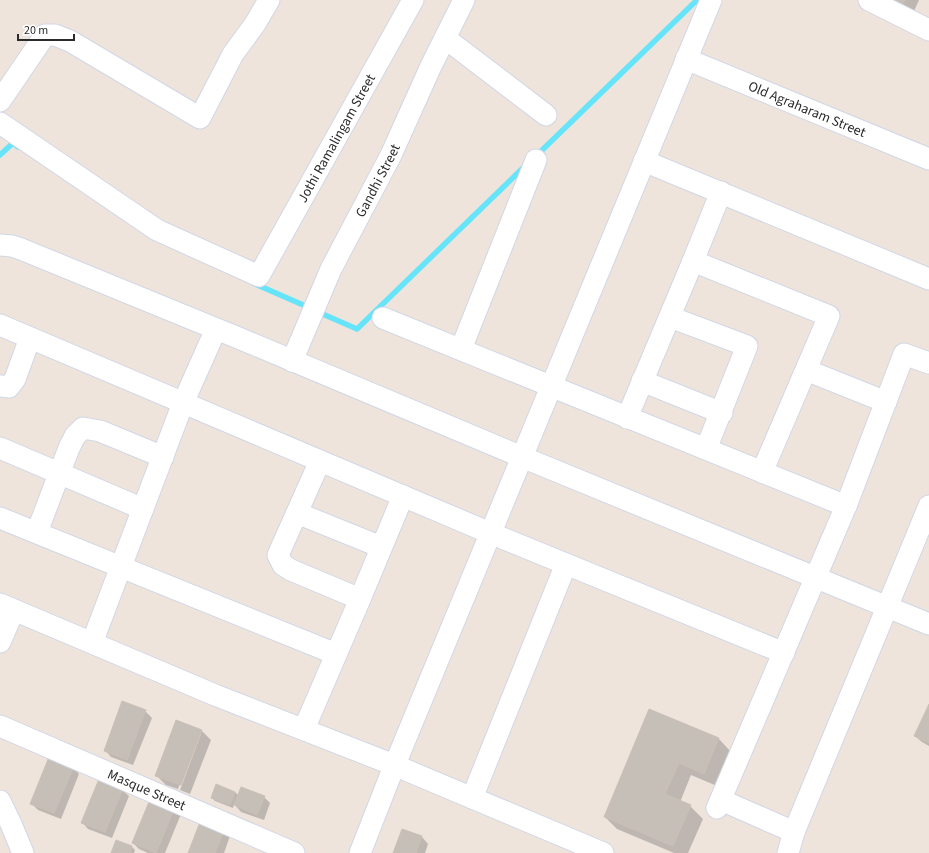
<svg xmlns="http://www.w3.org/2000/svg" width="929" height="853" viewBox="0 0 929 853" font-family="'Source Sans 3',sans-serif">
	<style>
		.shadow { fill: #0003 }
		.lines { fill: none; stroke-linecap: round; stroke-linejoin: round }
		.stream { stroke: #66e4f9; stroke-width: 5.5 }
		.building { fill: #c6bfb8; stroke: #cac0b5 }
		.minor-casing { stroke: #d1d7e5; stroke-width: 23 }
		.minor { stroke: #fff; stroke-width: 21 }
		.labels { text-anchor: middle; stroke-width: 3; stroke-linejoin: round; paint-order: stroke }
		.street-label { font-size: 14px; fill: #2b2b2b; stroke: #fff }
	</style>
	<rect width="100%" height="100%" fill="#eee4dc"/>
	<g class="shadow">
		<path d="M883,0H919L911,18Z"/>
		<path d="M929,706V746L922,742L915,736Z"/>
		<path d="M650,710L719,739L731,752L717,786L691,775L680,802L690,806L703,819L688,853H674L617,829L605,817Z"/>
		<path d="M145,711L152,718L133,765L111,757L105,750Z"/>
		<path d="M201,730L211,740L190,794L180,790L201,734H199L178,789L166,785L156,775Z"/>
		<path d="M73,767L79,774L61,819L38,810L32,804Z"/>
		<path d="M122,790L129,796L112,838L88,829L82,822Z"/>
		<path d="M235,792L239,796L264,797L270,803L264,820L241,812L234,804L233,808L215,801L212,798Z"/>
		<path d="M151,798L181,814L165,853H148L139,849L133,843Z"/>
		<path d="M203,819L231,833L224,853H189Z"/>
		<path d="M403,830L422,837L428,844L425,853H394Z"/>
		<path d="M116,842L132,847L135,850L134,853H112Z"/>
	</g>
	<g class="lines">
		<g class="stream">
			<path d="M0,155L13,143L18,147"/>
			<path d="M536,156L697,0"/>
			<path d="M253,283L310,308"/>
			<path d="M318,312L357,329L525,166"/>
		</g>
	</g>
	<g class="building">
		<path d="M882,0H905L901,9Z"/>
		<path d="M122,701L146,710L127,760L104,751Z"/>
		<path d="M929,704V743L914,736Z"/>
		<path d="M649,709L719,738L704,774L679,763L665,794L691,805L673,846L604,817Z"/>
		<path d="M176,720L202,730L181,785L155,776Z"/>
		<path d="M49,757L74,766L54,813L30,804Z"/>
		<path d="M99,779L123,789L105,832L81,823Z"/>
		<path d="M216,784L235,792L230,805L211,798Z"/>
		<path d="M241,787L265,796L257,815L234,805Z"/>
		<path d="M151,797L175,807L156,853L132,843Z"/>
		<path d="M202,817L226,826L215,853H188Z"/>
		<path d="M402,829L422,836L416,853H393Z"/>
		<path d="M116,840L132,846L130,853H111Z"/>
	</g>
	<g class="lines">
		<g class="minor-casing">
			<g id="minor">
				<path d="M869,0L929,30"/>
				<path d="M445,38L546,115"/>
				<path id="s1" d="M686,59L929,159"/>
				<path d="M0,101L45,35H55L70,41L200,118L233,54L255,24L269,0"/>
				<path id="s2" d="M0,123L157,230L259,276L413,0"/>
				<path d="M644,161L929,279"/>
				<path d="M0,245L12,246L21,249L241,339L522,457L929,624"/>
				<path d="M693,261L829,316L762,472"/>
				<path d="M670,317L747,346L706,449"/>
				<path d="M383,318L846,506"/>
				<path d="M0,325L490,533L784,653"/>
				<path d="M461,349L536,160"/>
				<path id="s3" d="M292,361L331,269L391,155L431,66L464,0"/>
				<path d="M806,370L886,402"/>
				<path d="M642,381L722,413"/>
				<path d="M0,386L9,387L15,379L30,338"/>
				<path d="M627,418L693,261L721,192"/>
				<path d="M0,448L143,509"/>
				<path d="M320,461L278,555L283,565L291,570L360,599"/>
				<path d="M297,513L381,547"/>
				<path d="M0,518L336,654"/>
				<path d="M37,532L69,448L75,436L83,428L100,431L163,457"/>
				<path d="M0,604L215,695L394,765L603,853"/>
				<path d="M0,642L14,610"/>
				<path d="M92,643L183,403L216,329"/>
				<path id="s4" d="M0,726L294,853"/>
				<path d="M304,729L360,599L403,496"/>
				<path d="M472,798L566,564"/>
				<path d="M721,800L794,832"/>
				<path d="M0,801L11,824L23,853"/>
				<path d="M717,808L846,506L904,354L929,363"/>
				<path d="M360,853L391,774L711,0"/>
				<path d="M788,853L794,832L929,506"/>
			</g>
		</g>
		<use href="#minor" class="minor"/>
	</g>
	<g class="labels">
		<g class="street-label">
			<text dy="5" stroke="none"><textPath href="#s1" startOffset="131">Old Agraharam Street</textPath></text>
			<text dy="5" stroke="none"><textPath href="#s2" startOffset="460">Jothi Ramalingam Street</textPath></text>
			<text dy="5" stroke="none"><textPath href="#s3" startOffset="200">Gandhi Street</textPath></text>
			<text dy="5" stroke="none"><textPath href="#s4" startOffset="160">Masque Street</textPath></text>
		</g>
	</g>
	<path d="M18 34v6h56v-6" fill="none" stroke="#2b2b2b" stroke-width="2"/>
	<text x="24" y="34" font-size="12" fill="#2b2b2b" stroke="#ffffff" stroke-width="3" paint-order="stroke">20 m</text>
</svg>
